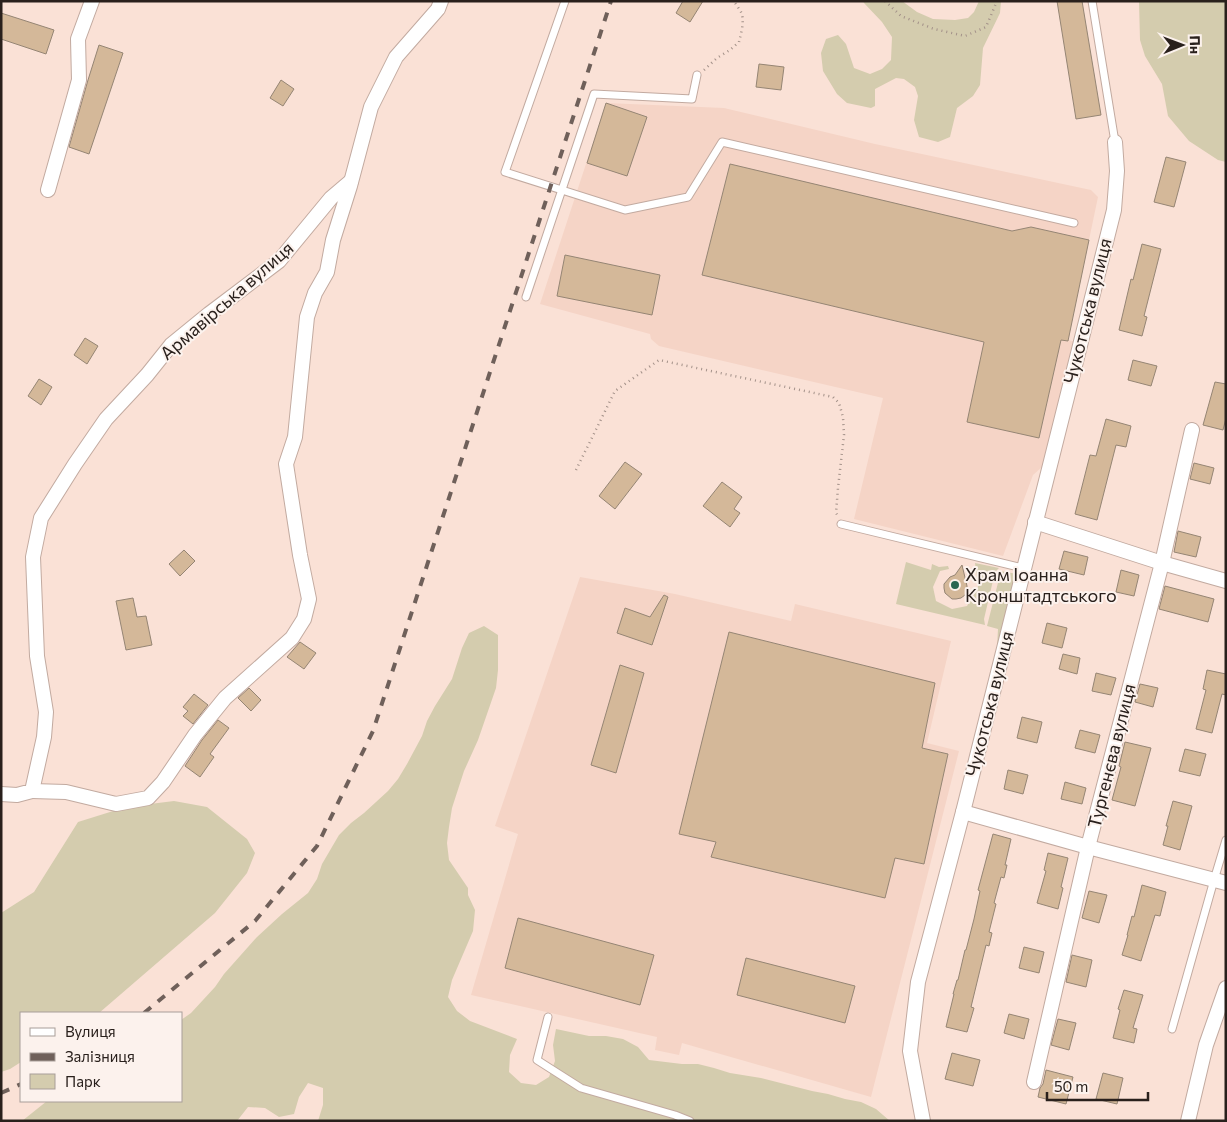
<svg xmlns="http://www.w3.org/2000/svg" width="1227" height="1122" viewBox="0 0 1227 1122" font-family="Commissioner,sans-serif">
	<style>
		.built { fill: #f5d4c6 }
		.green { fill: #d4ccae }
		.building { fill: #d4b899; stroke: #958574 }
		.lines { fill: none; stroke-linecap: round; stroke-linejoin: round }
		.lane-casing { stroke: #c2aaa0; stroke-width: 9 }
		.street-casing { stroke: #c2aaa0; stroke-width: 16 }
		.path { stroke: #a39189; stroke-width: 2.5; stroke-dasharray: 1 4; stroke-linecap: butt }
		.lane { stroke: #fff; stroke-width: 7 }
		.street { stroke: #fff; stroke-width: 14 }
		.rail { stroke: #6f605a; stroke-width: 4; stroke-dasharray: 9 9; stroke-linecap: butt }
		.poi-dot { fill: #2a6752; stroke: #fcf2ed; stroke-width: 2 }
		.labels { text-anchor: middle; stroke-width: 4; stroke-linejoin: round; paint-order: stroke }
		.street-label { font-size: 18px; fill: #29201c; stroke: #fcf2ed }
		.poi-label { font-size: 18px; fill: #29201c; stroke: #fcf2ed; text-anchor: start }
	</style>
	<rect width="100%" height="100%" fill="#fae1d6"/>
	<g class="built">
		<path d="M606,103L724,108L875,144L1091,190L1098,197L1068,340L1077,342L1042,467L1033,475L1003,556L854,519L883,398L659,346L651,339L650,334L540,304Z"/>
		<path d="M580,577L675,594L791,621L795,604L951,641L927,743L959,751L871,1097L682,1043L679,1055L655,1050L657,1037L471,995L518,834L495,826Z"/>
	</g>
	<g class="green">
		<path d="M863,1H902L917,12L933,19L955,20L968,18L974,12L979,1H1001L1000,13L983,48L980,85L973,96L957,108L950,137L938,142L919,137L914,120L918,96L915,87L904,79L896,78L875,89V106L871,108L847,103L837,94L823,71L821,53L826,39L838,35L846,44L854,68L870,74L882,69L891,60L892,37L882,22L864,3Z"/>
		<path d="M1139,1H1226V162L1218,160L1189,141L1168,116L1162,84L1145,56L1140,40Z"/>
		<path d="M906,562L931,570L932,564L939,567L948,566L949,569L940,571L933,587L936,601L952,609L967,606L978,587L975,563L999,568L995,572L984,619L985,625L896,604Z"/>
		<path d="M1001,571L1017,574L1000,650L997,648L998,629L987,626Z"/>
		<path d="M484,626L498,635V670L496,688L478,740L464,771L452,808L449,827L447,843L449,860L468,888V895L475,910L473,931L452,980L448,997L457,1011L470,1021L517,1039L510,1055L509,1072L521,1083L536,1085L549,1077L555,1061L553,1045L556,1029L589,1036H606L623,1039L638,1047L649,1060L682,1064H698L714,1068L730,1073L761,1078L812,1091L828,1094L845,1099L861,1102L876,1109L890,1121H318L323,1105V1088L308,1083L299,1097L294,1114L279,1117L265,1108L248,1107L237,1121H22L47,1101H181V1020L191,1013L215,987L224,974L257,937L282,914L308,893L317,879L322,864L339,835L351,823L364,813L388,791L398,779L407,764L422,736L427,721L435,706L452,679L462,648L469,633Z"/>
		<path d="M174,801L207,807L247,839L255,853L247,873L215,913L99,1013H21V1062L10,1069L1,1072V913L34,892L78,822L126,807Z"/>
	</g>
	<g class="building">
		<path d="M683,1H703L690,22L676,13Z"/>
		<path d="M1057,1H1082L1101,115L1076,119Z"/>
		<path d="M1,13L54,30L46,54L1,39Z"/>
		<path d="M99,45L123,53L89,154L69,147L88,80Z"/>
		<path d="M759,64L784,67L781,90L756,87Z"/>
		<path d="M281,80L294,89L283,106L270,98Z"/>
		<path d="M606,103L647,117L627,176L587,163Z"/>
		<path d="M1166,157L1186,162L1174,207L1154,202Z"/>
		<path d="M730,164L1012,231L1031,227L1089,240L1068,341L1061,340L1039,438L967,422L984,342L702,275Z"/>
		<path d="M1142,244L1161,249L1144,316L1147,317L1142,336L1119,330L1131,279L1133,280Z"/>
		<path d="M565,255L660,275L652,315L557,296Z"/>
		<path d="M85,338L98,346L87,364L74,355Z"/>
		<path d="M1133,360L1157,366L1151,386L1128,380Z"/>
		<path d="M39,379L52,387L41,405L28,396Z"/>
		<path d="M1215,382L1226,384V418L1223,430L1203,425Z"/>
		<path d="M1106,419L1131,426L1126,447L1116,445L1097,520L1075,514L1090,455L1096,456Z"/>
		<path d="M625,462L642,474L615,509L599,496Z"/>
		<path d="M1194,463L1214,468L1210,484L1190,479Z"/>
		<path d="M722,482L742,497L734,509L740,513L730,527L703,506Z"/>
		<path d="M1178,531L1201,537L1196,557L1174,552Z"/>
		<path d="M184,550L195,561L180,576L169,564Z"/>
		<path d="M1064,551L1088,557L1084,575L1059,569Z"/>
		<path d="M962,565L967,586V591L965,595L961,598L956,599H952L945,593L944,588V584L950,577L955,575Z"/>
		<path d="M1121,570L1139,575L1134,596L1116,592Z"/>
		<path d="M1165,586L1214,599L1208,622L1159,609Z"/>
		<path d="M664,595L668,597L652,645L617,633L625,608L650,617Z"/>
		<path d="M133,598L137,617L146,616L152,645L126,650L116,601Z"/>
		<path d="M1047,623L1067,628L1062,648L1042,643Z"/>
		<path d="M729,632L935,683L922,748L948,754L924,864L895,858L885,898L711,857L716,842L679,834Z"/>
		<path d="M300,642L316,653L304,669L287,657Z"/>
		<path d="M1063,654L1080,658L1077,674L1059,669Z"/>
		<path d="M620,665L644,673L616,773L591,765Z"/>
		<path d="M1207,670L1226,674V695L1222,694L1212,733L1196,729L1206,690L1203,689Z"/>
		<path d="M1096,673L1116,678L1111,695L1092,691Z"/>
		<path d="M1140,684L1158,688L1153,707L1135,702Z"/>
		<path d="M249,688L261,700L251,711L238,698Z"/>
		<path d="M194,694L208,705L193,724L183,716L188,711L183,707Z"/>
		<path d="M1022,717L1042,722L1037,743L1017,738Z"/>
		<path d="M218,720L229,728L210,754L214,757L200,777L185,766L202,740Z"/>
		<path d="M1080,730L1100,735L1095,753L1075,748Z"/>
		<path d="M1125,742L1151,748L1135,806L1112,800L1121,767L1119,766Z"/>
		<path d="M1185,749L1206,754L1200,776L1179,771Z"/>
		<path d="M1008,770L1028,775L1023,794L1004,789Z"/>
		<path d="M1065,782L1086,788L1082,804L1061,799Z"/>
		<path d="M1173,801L1192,806L1180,850L1163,845L1168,826H1166Z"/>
		<path d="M993,834L1011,839L1005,865H1007L1004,878L1001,877L994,903L996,904L989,932L992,933L989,946L986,945L971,1007L974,1008L967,1032L946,1027L954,994H953L957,980H958L965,950H966L974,919L980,891L978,890Z"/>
		<path d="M1048,853L1068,858L1061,887L1063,888L1058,909L1037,903L1046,871L1044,870Z"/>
		<path d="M1142,885L1166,892L1160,916L1155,915L1141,961L1122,955L1128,935H1127L1132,916L1134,917Z"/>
		<path d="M1089,891L1107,895L1099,923L1082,918Z"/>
		<path d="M518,918L654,955L640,1005L505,968Z"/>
		<path d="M1024,947L1044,952L1039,973L1019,968Z"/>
		<path d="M1072,955L1092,960L1086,987L1066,982Z"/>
		<path d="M746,958L855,986L845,1023L737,995Z"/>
		<path d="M1124,990L1143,995L1133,1028L1137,1029L1134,1043L1113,1038L1120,1010L1118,1009Z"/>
		<path d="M1009,1014L1029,1019L1024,1039L1004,1033Z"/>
		<path d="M1058,1019L1076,1023L1069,1050L1051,1045Z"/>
		<path d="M952,1053L980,1060L973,1086L945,1079Z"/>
		<path d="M1046,1070L1073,1077L1066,1104L1038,1097L1040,1088L1043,1084Z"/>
		<path d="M1103,1073L1123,1078L1117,1104L1096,1099Z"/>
	</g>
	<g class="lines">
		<g class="lane-casing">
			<g id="lane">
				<path d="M565,1L505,172L625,210L688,197L722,142L1074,223"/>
				<path d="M1092,1L1115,142"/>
				<path d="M526,297L594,94L692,99L697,75"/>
				<path d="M841,524L1023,568"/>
				<path d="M548,1017L537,1060L581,1088L675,1115L690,1121"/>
				<path d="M1172,1029L1214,880L1226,840"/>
			</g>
		</g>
		<g class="street-casing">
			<g id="street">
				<path d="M48,190L79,80L78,39L92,1"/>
				<path d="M1035,522L1162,563L1226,581"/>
				<path d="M32,791L66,792L116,804L148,798L163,782L195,735L225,698L292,638L304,619L309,599L300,555L286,464L295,437L307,317L315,293L327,272L333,240L350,186L371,107L396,57L438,9L441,1"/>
				<path d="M1,794L17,795L32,791L44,737L46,712L37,656L33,557L41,518L75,464L106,419L147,375L171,345L209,314L279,261L331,198L351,181"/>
				<path d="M963,812L1088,847L1226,883"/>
				<path d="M1034,1082L1088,847L1162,563L1192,430"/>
				<path d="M923,1121L910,1051L918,982L963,812L1114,210L1117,171L1115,142"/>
				<path d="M1188,1121L1206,1045L1226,988"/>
			</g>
		</g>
		<g class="path">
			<path d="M885,1L901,16L934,29L965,36L986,27L997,1"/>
			<path d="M704,70L717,58L730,50L739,42C741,33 745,21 741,12C739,8 736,5 734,1"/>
			<path d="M576,470L615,391L659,360L833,397L839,403L843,417L844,435L838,488L836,513L838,516"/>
		</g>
		<use href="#lane" class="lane"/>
		<use href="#street" class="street"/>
		<g class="rail">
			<path d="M144,1013L255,921L317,846L373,731L611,1"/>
			<path d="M1,1093L21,1084"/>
		</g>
	</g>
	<circle class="poi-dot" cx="955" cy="585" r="5"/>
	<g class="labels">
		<g class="street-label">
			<text transform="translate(227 301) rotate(-41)" y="6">Армавірська вулиця</text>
			<text transform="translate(1088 311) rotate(-76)" y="6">Чукотська вулиця</text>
			<text transform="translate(990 704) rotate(-76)" y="6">Чукотська вулиця</text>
			<text transform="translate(1112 756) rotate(-76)" y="6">Тургенєва вулиця</text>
		</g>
		<g class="poi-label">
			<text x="965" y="581">Храм Іоанна<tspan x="965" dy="21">Кронштадтського</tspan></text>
		</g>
	</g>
	<rect width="1227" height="1122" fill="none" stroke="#29201c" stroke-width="5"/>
	<rect x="20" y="1012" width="162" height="90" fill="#fcf2ed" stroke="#a89e99"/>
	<rect x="30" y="1028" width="25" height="8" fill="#ffffff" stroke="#a89e99"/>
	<text x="65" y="1037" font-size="15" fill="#29201c">Вулиця</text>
	<rect x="30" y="1053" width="25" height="8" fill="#6f605a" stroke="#a89e99"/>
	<text x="65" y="1062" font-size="15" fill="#29201c">Залізниця</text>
	<rect x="30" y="1074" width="25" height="15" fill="#d4ccae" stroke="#a89e99"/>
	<text x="65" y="1087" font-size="15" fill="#29201c">Парк</text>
	<g transform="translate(1182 45) rotate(89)" stroke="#fcf2ed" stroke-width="4" paint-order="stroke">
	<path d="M0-4L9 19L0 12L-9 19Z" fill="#29201c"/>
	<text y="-8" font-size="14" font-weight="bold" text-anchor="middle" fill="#29201c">Пн</text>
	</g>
	<path d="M1047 1092v8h101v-8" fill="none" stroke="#29201c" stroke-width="2.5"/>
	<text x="1054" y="1092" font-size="15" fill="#29201c" stroke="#fcf2ed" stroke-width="4" paint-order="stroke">50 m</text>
</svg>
